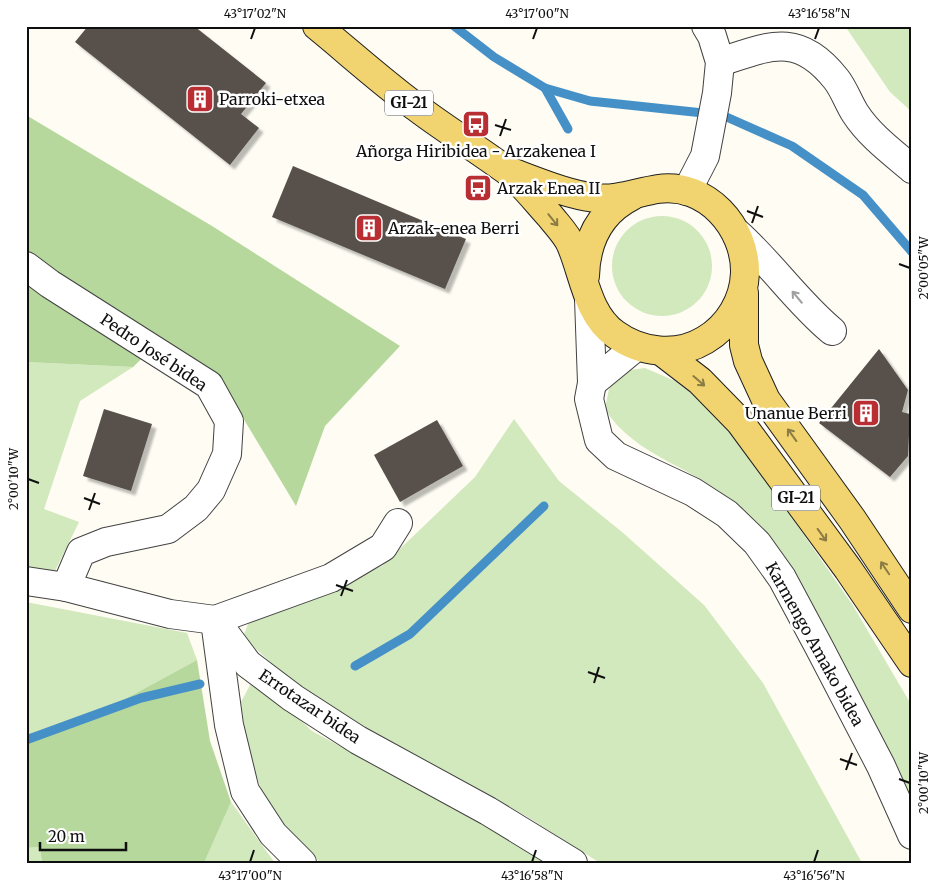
<svg xmlns="http://www.w3.org/2000/svg" width="938" height="889" viewBox="0 0 938 889" font-family="Merriweather,serif">
	<style>
		.green { fill: #d2e8bd }
		.forest { fill: #b6d89d }
		.lines { fill: none; stroke-linecap: round; stroke-linejoin: round }
		.stream { stroke: #4490c7; stroke-width: 9 }
		.building { fill: #58514c; filter: url(#shadow) }
		.minor-casing { stroke: #424242; stroke-width: 30 }
		.major-casing { stroke: #202020; stroke-width: 30 }
		.minor { stroke: #fff; stroke-width: 28 }
		.major { stroke: #f1d46f; stroke-width: 28 }
		.oneway { stroke: #8b7b44 }
		.oneway2 { stroke: #9f9f9f }
		.ticks { fill: none; stroke: #0f0f0f; stroke-width: 2 }
		.labels { text-anchor: middle; stroke-width: 5; stroke-linejoin: round; paint-order: stroke }
		.shield { fill: #fff; stroke: #575757; stroke-width: 1 }
		.shield-label { font-size: 15px; font-weight: bold; fill: #0f0f0f }
		.poi-label { font-size: 16px; fill: #0f0f0f; stroke: #fff; text-anchor: start }
		.street-label { font-size: 16px; fill: #0f0f0f; stroke: #fff }
		.neatline { fill: none; stroke: #0f0f0f; stroke-width: 2 }
		.ticks-label { font-size: 12px; text-anchor: middle; fill: #0f0f0f }
	</style>
	<defs>
		<filter id="shadow"><feDropShadow dx="4.5" dy="4.5" stdDeviation="1" flood-color="#0004"/></filter>
	</defs>
	<rect width="100%" height="100%" fill="#fefcf3"/>
	<g class="green">
		<path d="M845,26H912V112L890,92Z"/>
		<circle cx="662" cy="266" r="50"/>
		<path d="M26,362L133,367L80,401L44,509L79,522L55,571L26,568Z"/>
		<path d="M645,368L675,381L720,415L852,604L912,706V815C889,764 866,713 842,663C822,623 801,581 775,544C765,531 750,519 738,507C698,467 635,458 605,409L609,389L623,371Z"/>
		<path d="M514,419L559,481L622,532L704,605L763,683L862,863H600L526,816L360,728L278,669L243,637L250,619L382,566L475,477Z"/>
		<path d="M26,602L187,633L197,660L79,724L26,734Z"/>
		<path d="M250,685L266,688L312,731L518,843L548,863H321L283,830L264,797L247,749L241,702Z"/>
		<path d="M231,802L275,863H204Z"/>
		<path d="M40,847L42,863H26V848Z"/>
	</g>
	<g class="forest">
		<path d="M26,115L212,226L400,346L325,426L296,506L222,383L163,338L133,367L26,362Z"/>
		<path d="M197,660L210,741L231,802L204,863H42L40,847L26,848V734L79,724Z"/>
	</g>
	<g class="lines">
		<g class="stream">
			<path d="M454,26L494,57L545,88L590,101L722,115L792,146L863,195L912,252"/>
			<path d="M545,88L568,129"/>
			<path d="M355,666L410,634L544,506"/>
			<path d="M26,740L141,698L200,684"/>
		</g>
	</g>
	<g class="building">
		<path d="M88,26H194L266,83L241,114L259,128L230,165L75,42Z"/>
		<path d="M293,166L466,239L445,289L272,217Z"/>
		<path d="M879,349L908,390L902,412L910,414L908,456L890,477L819,423Z"/>
		<path d="M104,409L152,424L131,491L83,476Z"/>
		<path d="M437,420L463,466L400,502L374,455Z"/>
	</g>
	<g class="lines">
		<g class="minor-casing">
			<g id="minor">
				<path d="M720,62C769,46 798,31 836,79C844,89 848,102 855,113C869,135 892,152 912,169"/>
				<path d="M687,191L705,156L717,93L720,62L712,36L706,26"/>
				<path d="M737,233C771,263 797,302 832,331"/>
				<path d="M26,266L50,284L209,385L229,421L227,454L211,490L196,508L168,529L106,542L81,552L66,587"/>
				<path d="M589,299L592,383L589,399L599,440L616,456L693,492L727,514L757,543L782,578L819,647L881,766L912,835"/>
				<path d="M592,383L637,346"/>
				<path d="M26,581L66,587L170,614L215,620L331,578L383,547L398,523"/>
				<path d="M215,620L248,664L293,698L358,740L488,811L573,863"/>
				<path d="M215,621L229,725L245,791L273,834L302,863"/>
			</g>
		</g>
		<g class="major-casing">
			<g id="major">
				<path d="M317,26C350,53 382,82 416,107C445,129 476,148 506,170C522,182 536,201 550,216C557,225 567,235 571,245C584,275 587,314 615,334C641,353 677,357 705,340C729,326 744,300 745,273C746,227 706,182 658,189C638,192 616,201 595,198C565,194 536,181 508,171"/>
				<path d="M585,276C586,240 600,212 632,196"/>
				<path d="M744,293V345L748,361L766,400L852,519L912,609"/>
				<path d="M661,351L700,381L740,422L848,569L912,663"/>
			</g>
		</g>
		<use href="#minor" class="minor"/>
		<use href="#major" class="major"/>
	</g>
	<defs><path id="oneway-shaft" d="M-6 0H5M1.5-3L5.5 0L1.5 3" fill="none" stroke-width="1.6" stroke-linecap="round" stroke-linejoin="round" transform="scale(1.25)"/></defs>
	<g class="oneway">
		<use href="#oneway-shaft" transform="translate(553 220) rotate(51)"/>
		<use href="#oneway-shaft" transform="translate(699 381) rotate(41)"/>
		<use href="#oneway-shaft" transform="translate(792 435) rotate(-126)"/>
		<use href="#oneway-shaft" transform="translate(822 535) rotate(54)"/>
		<use href="#oneway-shaft" transform="translate(885 568) rotate(-124)"/>
	</g>
	<use class="oneway2" href="#oneway-shaft" transform="translate(797 297) rotate(-130)"/>
	<path class="ticks" d="M251,39L255,28M533,39L537,28M815,39L819,28M495,125L511,130M500,136L506,119M747,211L763,217M752,223L758,206M899,264L910,268M28,479L39,483M84,498L100,504M89,510L95,493M336,585L353,591M341,596L347,580M588,672L605,678M594,683L599,667M840,759L857,765M846,770L852,753M899,779L910,783M250,862L254,850M532,862L536,850M814,862L818,850"/>
	<defs>
		<g id="building-square" transform="scale(1.4375)"><rect x="-9" y="-9" width="18" height="18" rx="4" fill="#b92e32" stroke="#fff"/><path d="M-4-6H4V6H1V3H-1V6H-4ZM-2.5-4.3h1.7v1.8h-1.7ZM.8-4.3h1.7v1.8H.8ZM-2.5-1h1.7V.8h-1.7ZM.8-1h1.7V.8H.8Z" fill="#fff"/></g>
		<g id="bus-square" transform="scale(1.4375)"><rect x="-9" y="-9" width="18" height="18" rx="4" fill="#b92e32" stroke="#fff"/><path d="M-5-6H5V4H4V6H2V4H-2V6H-4V4H-5ZM-3.5-4V0h7V-4ZM-3.5 1.2v1.5H-2V1.2ZM2 1.2v1.5H3.5V1.2Z" fill="#fff"/></g>
	</defs>
	<g fill-rule="evenodd">
		<use href="#building-square" x="200" y="99"/>
		<use href="#bus-square" x="476" y="124"/>
		<use href="#bus-square" x="478" y="188"/>
		<use href="#building-square" x="369" y="228"/>
		<use href="#building-square" x="866" y="413"/>
	</g>
	<g class="labels">
		<g class="shield">
			<rect x="385" y="90.5" width="48" height="25" rx="4"/>
			<rect x="772" y="485.5" width="48" height="25" rx="4"/>
		</g>
		<g class="shield-label">
			<text x="409" y="108">GI-21</text>
			<text x="796" y="503">GI-21</text>
		</g>
		<g class="poi-label">
			<text x="219" y="105">Parroki-etxea</text>
			<text x="476" y="157" text-anchor="middle">Añorga Hiribidea - Arzakenea I</text>
			<text x="497" y="194">Arzak Enea II</text>
			<text x="388" y="234">Arzak-enea Berri</text>
			<text x="847" y="419" text-anchor="end">Unanue Berri</text>
		</g>
		<g class="street-label">
			<text transform="translate(154 352) rotate(34)" y="6">Pedro José bidea</text>
			<text transform="translate(815 644) rotate(61)" y="6">Karmengo Amako bidea</text>
			<text transform="translate(310 706) rotate(34)" y="6">Errotazar bidea</text>
		</g>
	</g>
	<rect width="938" height="889" fill="none" stroke="#ffffff" stroke-width="55"/>
	<path d="M40 842v8h86v-8" fill="none" stroke="#0f0f0f" stroke-width="2.5"/>
	<text x="48" y="842" font-size="15" fill="#0f0f0f" stroke="#ffffff" stroke-width="4" paint-order="stroke">20 m</text>
	<rect x="28" y="28" width="882" height="834" class="neatline"/>
	<g class="ticks-label">
		<text x="255" y="18">43°17'02"N</text>
		<text x="537" y="18">43°17'00"N</text>
		<text x="819" y="18">43°16'58"N</text>
		<text transform="translate(924 268) rotate(-90)" y="4">2°00'05"W</text>
		<text transform="translate(14 479) rotate(-90)" y="4">2°00'10"W</text>
		<text transform="translate(924 783) rotate(-90)" y="4">2°00'10"W</text>
		<text x="250" y="880">43°17'00"N</text>
		<text x="532" y="880">43°16'58"N</text>
		<text x="814" y="880">43°16'56"N</text>
	</g>
</svg>
